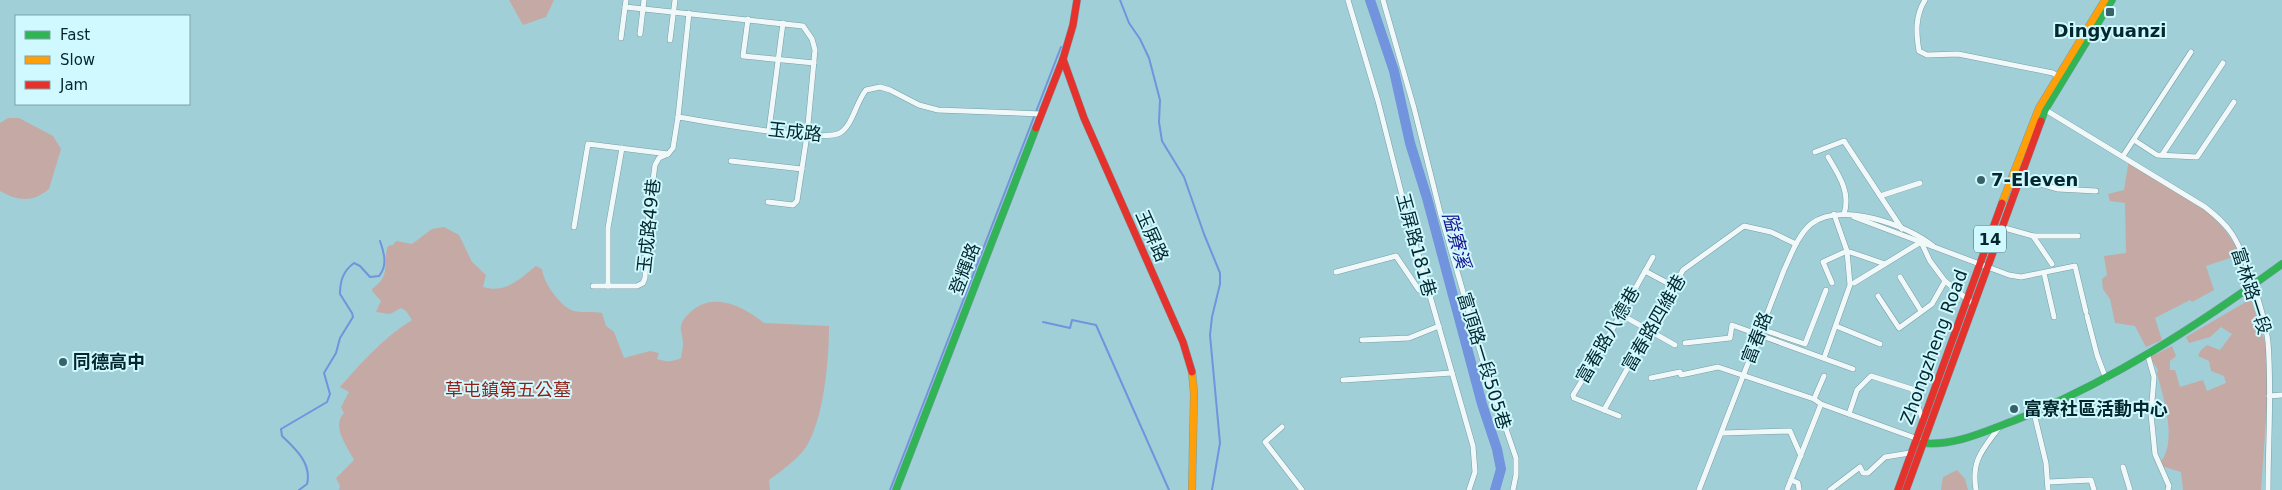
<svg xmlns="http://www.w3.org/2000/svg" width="2282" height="490" viewBox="0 0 2282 490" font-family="'DejaVu Sans','Noto Sans TC',sans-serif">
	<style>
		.green { fill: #c5a9a5 }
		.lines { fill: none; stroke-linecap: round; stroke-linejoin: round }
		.stream { stroke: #7293dd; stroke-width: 2 }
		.river { stroke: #7293dd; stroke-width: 10 }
		.street-casing { stroke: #779ea4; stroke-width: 6 }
		.fast-casing { stroke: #779ea4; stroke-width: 8 }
		.slow-casing { stroke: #779ea4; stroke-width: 8 }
		.jam-casing { stroke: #779ea4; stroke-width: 8 }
		.street { stroke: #f1f8f9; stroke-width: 5 }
		.fast { stroke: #30b455; stroke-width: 7 }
		.slow { stroke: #ff9f0a; stroke-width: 7 }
		.jam { stroke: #e5322d; stroke-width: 7 }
		.poi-dot { fill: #396268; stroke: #d0f8ff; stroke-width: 2 }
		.labels { text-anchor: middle; stroke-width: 4; stroke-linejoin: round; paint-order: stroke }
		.shield { fill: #d0f8ff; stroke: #40666c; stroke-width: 1 }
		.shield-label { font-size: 16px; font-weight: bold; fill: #02272d }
		.poi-label { font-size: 18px; font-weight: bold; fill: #02272d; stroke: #d0f8ff; text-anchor: start }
		.street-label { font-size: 18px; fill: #02272d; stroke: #d0f8ff }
		.park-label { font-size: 18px; fill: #912116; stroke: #d0f8ff }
		.water-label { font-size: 19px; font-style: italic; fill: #17138e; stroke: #d0f8ff }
	</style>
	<rect width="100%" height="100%" fill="#a0cfd7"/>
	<g class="green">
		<path d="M509,0H554L546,17L523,25Z"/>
		<path d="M8,118H19L53,136L61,149L49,189C32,203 18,201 0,191V123Z"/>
		<path d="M2129,159L2212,212L2242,254L2206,266L2214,290L2192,302L2190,300L2155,318L2162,340L2146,347L2135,326L2115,323L2110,299L2103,289L2102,279L2107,275L2104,256L2126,253L2125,203L2110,201L2108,194L2124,190Z"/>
		<path d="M444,227L459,235L472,262L486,275L483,287C506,294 519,279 536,266L542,269C543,282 561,308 574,311C583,313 593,311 602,313L606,326L614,332L624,358L650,351L659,353L657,359C666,362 673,362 681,358C682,353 683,347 683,342C683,337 680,331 681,326C682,320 688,314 693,310C715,292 744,307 764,323L829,326C829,359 824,419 806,447C797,460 781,471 769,480L770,490H339L340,486L336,478L354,460C347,446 331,426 344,413L341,407L349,392L340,387C362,362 383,338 412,320L406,311L401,308L390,314L376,312L381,301L372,291V289C392,275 382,263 388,246L393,245L396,241L412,244L432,229Z"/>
		<path d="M2251,299L2268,352V390L2261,490H2183L2181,472L2158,465C2179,446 2164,398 2157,374L2158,370L2150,357L2172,346L2176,356L2170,361V370H2175L2180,387L2203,380L2207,391L2226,383L2224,376L2211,371L2209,361L2198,356L2201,350L2207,345L2220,350L2232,334L2221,327L2210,337L2189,343L2186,337Z"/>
		<path d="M1957,470L1965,479L1968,490H1941L1943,477Z"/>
	</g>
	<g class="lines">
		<g class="stream">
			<path d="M1120,0L1129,23L1140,39L1149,58L1160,100L1159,122L1162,141L1184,177L1204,234L1220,273V284L1212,317L1210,335L1220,443L1212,490"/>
			<path d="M1043,322L1070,328L1072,320L1096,325L1169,490"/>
			<path d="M299,490L307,484C312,464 296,449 282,436L281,429L327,402L330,394L324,373L336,353L340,338L353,317L352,313L340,294C340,281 343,271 354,263L360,266L370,277L379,276C388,266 384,252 380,241"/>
			<path d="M890,490L1061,47"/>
		</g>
		<path class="river" d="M1370,0L1394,71L1410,143L1427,198L1482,404L1497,449L1501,469L1495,490"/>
		<g class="street-casing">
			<g id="street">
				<path d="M1348,0L1378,101L1408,219L1473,446L1475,472L1469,490"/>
				<path d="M1383,0L1414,108L1440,212L1485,368L1516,458V475L1513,490"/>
				<path d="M1925,0C1915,16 1916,33 1919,51L1927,55L1958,54L2053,73L2057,76"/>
				<path d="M625,7L803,26L812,39L815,50L807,135L797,201L793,205L768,202"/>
				<path d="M748,19L743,56L814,63"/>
				<path d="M640,34L644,0"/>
				<path d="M621,38L626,0"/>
				<path d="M670,40L675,0"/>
				<path d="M2044,109L2205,207C2215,215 2225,223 2232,234C2246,255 2265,317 2268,342C2272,391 2268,441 2268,490"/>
				<path d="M678,117C705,121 822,143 840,133C853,125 856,102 866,90L880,87L890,90L919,105L938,110L1041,114"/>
				<path d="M769,130L783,23"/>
				<path d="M2134,140L2157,155L2197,157L2234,102"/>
				<path d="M1815,152L1844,141L1902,229"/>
				<path d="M2162,155L2223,63"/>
				<path d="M2123,156L2191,52"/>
				<path d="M1828,157C1839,175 1851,193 1844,214"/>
				<path d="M731,161L802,169"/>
				<path d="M2019,178L2058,189L2096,191"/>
				<path d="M1880,196L1920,183"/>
				<path d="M1854,217L2009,275L2021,277L2075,266L2086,312"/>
				<path d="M574,227L588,144L668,154"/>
				<path d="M2001,227L2033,236H2078"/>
				<path d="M2033,236L2052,264"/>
				<path d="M1850,252L1885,264"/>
				<path d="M1645,271L1673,286"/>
				<path d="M1336,272L1396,256L1419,290L1429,292"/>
				<path d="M2044,273L2054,317"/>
				<path d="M1900,277L1921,311"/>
				<path d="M1832,283L1823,262L1847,251"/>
				<path d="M1854,283L1921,242L1930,261L1945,281L1973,304"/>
				<path d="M593,286H637L643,283L645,278L649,211L655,165L659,158L668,154L673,148L678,117L689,13"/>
				<path d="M608,286V228L622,148"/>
				<path d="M1878,296L1899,328L1932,304L1945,281"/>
				<path d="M1620,314L1675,345"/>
				<path d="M2087,316L2097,355L2106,379"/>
				<path d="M1836,326L1880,344"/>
				<path d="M1761,329L1805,344L1826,290"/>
				<path d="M1362,340L1409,338L1439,326"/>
				<path d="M1685,343L1730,338L1732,325L1853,369"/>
				<path d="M2148,356L2154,377L2151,414L2155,454L2169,486L2168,490"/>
				<path d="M1824,358L1850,285L1847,251L1834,214"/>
				<path d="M1651,378L1680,372L1681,375L1718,367L1814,399L1821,404L1918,439"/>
				<path d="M1343,380L1452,373"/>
				<path d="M2269,396L2282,395"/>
				<path d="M1814,399L1824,376"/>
				<path d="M1604,410L1683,270L1744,226L1771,232L1796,244"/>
				<path d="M2034,413L2046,463L2048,490"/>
				<path d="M1849,414L1857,390L1871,376L1912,389L1923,421"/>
				<path d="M1619,416L1574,398L1573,395L1599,353L1653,257"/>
				<path d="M1282,427L1265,442L1302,490"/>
				<path d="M1722,433L1790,431L1801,456"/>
				<path d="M2123,467L2130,490"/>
				<path d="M1791,480L1798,483L1799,490"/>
				<path d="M2048,482L2091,480L2094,490"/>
				<path d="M1699,490L1784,270C1791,255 1798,235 1811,224C1840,201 1908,225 1933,246"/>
				<path d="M1787,490L1821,404"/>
				<path d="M1830,490L1860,467L1863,473H1868L1885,457L1910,453"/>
				<path d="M1976,490C1971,459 1983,450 2000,426"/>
			</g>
		</g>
		<g class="fast-casing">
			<g id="fast">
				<path d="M2041,121L2045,110L2112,0"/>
				<path d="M1922,443C1955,446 1983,432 2013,421C2111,382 2197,326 2282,264"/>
				<path d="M896,490L1036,128"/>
			</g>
		</g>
		<g class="slow-casing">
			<g id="slow">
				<path d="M2002,203L2039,108L2105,0"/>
				<path d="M1192,372L1194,393L1192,490"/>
			</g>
		</g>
		<g class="jam-casing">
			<g id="jam">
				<path d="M1077,0L1073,25L1063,59L1084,118L1183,342L1192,372"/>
				<path d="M1036,128L1063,59"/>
				<path d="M1898,490L2002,203"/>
				<path d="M1906,490L2041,121"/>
			</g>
		</g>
		<use href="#street" class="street"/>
		<use href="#fast" class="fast"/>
		<use href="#slow" class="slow"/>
		<use href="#jam" class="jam"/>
	</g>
	<g class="poi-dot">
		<rect x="2105" y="7" width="10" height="10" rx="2.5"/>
		<circle cx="1981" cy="180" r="5"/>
		<circle cx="63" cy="362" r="5"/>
		<circle cx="2014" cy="409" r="5"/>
	</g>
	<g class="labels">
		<rect class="shield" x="1974" y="225.5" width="32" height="27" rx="4"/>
		<g class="shield-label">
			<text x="1990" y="245">14</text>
		</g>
		<g class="poi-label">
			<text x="2110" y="37" text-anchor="middle">Dingyuanzi</text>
			<text x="1991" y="186">7-Eleven</text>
			<text x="73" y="368">同德高中</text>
			<text x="2024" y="415">富寮社區活動中心</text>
		</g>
		<g class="street-label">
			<text transform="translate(795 132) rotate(6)" y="6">玉成路</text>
			<text transform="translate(649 226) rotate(-84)" y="6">玉成路49巷</text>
			<text transform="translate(1152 236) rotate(66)" y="6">玉屏路</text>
			<text transform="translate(1416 245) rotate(75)" y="6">玉屏路181巷</text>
			<text transform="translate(965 269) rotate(-69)" y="6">登輝路</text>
			<text transform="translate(2251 291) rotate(72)" y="6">富林路一段</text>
			<text transform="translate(1654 323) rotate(-60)" y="6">富春路四維巷</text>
			<text transform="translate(1608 335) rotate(-60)" y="6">富春路八德巷</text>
			<text transform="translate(1757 338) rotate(-69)" y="6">富春路</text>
			<text transform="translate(1934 347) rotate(-70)" y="6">Zhongzheng Road</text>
			<text transform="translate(1484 361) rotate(73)" y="6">富頂路一段505巷</text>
		</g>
		<g class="park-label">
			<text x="508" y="396">草屯鎮第五公墓</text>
		</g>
		<g class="water-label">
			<text transform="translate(1457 240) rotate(75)" y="7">隘寮溪</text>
		</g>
	</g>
	<rect x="15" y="15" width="175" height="90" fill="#d0f8ff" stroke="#7ea4ab"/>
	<rect x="25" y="31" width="25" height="8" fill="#30b455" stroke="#7ea4ab"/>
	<text x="60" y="40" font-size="15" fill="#02272d">Fast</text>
	<rect x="25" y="56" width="25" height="8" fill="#ff9f0a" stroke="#7ea4ab"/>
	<text x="60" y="65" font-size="15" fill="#02272d">Slow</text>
	<rect x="25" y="81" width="25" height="8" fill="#e5322d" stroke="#7ea4ab"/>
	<text x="60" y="90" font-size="15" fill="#02272d">Jam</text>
</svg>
